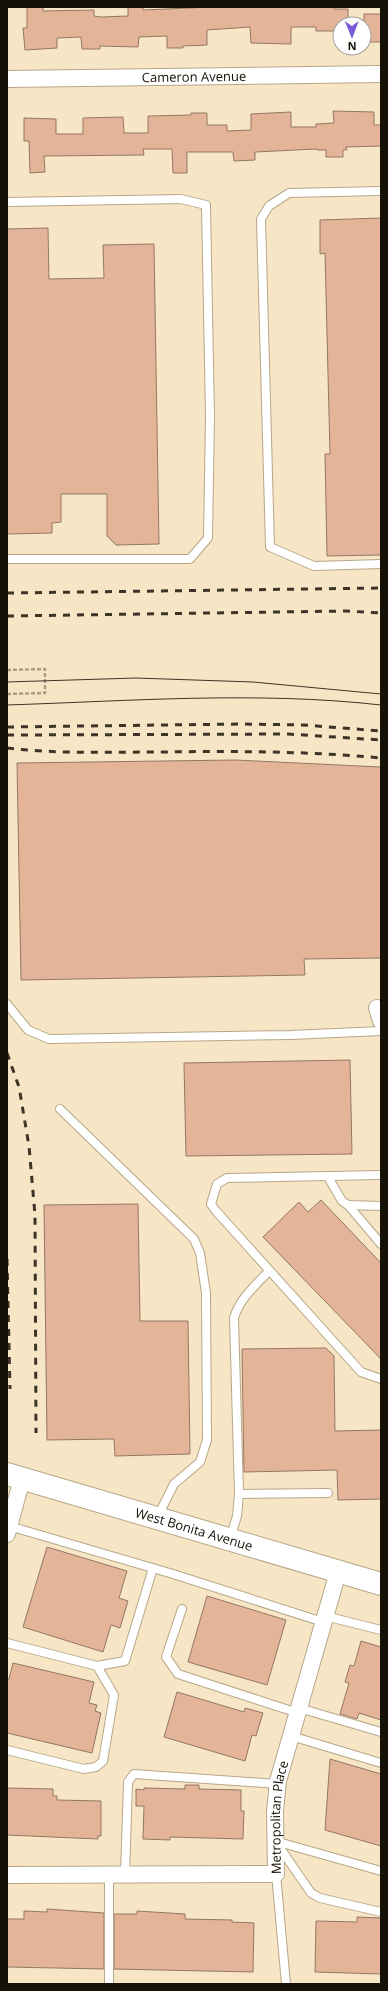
<svg xmlns="http://www.w3.org/2000/svg" width="388" height="1991" viewBox="0 0 388 1991" font-family="'Open Sans',sans-serif">
	<style>
		.building { fill: #e3b497; stroke: #947764 }
		.lines { fill: none; stroke-linecap: round; stroke-linejoin: round }
		.lane-casing { stroke: #b7a788; stroke-width: 10 }
		.street-casing { stroke: #b7a788; stroke-width: 18 }
		.secondary-casing { stroke: #b7a788; stroke-width: 24 }
		.path { stroke: #ab9e85; stroke-width: 2.5; stroke-dasharray: 4 2; stroke-linecap: butt }
		.lane { stroke: #fff; stroke-width: 8 }
		.street { stroke: #fff; stroke-width: 16 }
		.secondary { stroke: #fff; stroke-width: 22 }
		.tram { stroke: #3c3527; stroke-width: 1 }
		.rail { stroke: #3c3527; stroke-width: 3; stroke-dasharray: 7 7; stroke-linecap: butt }
		.labels { text-anchor: middle; stroke-width: 3.5; stroke-linejoin: round; paint-order: stroke }
		.street-label { font-size: 13px; fill: #161106; stroke: #fff }
	</style>
	<rect width="100%" height="100%" fill="#f6e6c6"/>
	<g class="building">
		<path d="M27,7H43V11L94,10V16L101,17L128,16V7H143V10L212,7H333L334,9H348V24H340V31H316V27H291V44L251,43L250,27L207,30V45L183,46V48H167V36L139,37L138,47L100,46V49H82L81,37L57,38V48L25,50L23,28H27Z"/>
		<rect x="364" y="14" width="17" height="28"/>
		<path d="M333,111L374,112V125H381V146L346,147L347,150H343V157H326V150H317V149L255,152V160L234,161L233,152H187V173H173L172,149H143L144,155L44,156L45,172L30,173L29,141H24V118L56,119V134H83V118L123,117L124,133H148V116L191,115V113H207V125H227V131L251,130V114L291,112V127H316V124L334,123Z"/>
		<path d="M381,218V555L327,556L325,454H330L325,253L320,254V220Z"/>
		<path d="M48,228L49,279L104,278L103,245L154,244L159,544L116,545L107,536V494H61V522L52,523V533L7,534V229Z"/>
		<path d="M235,760L381,767V958L304,959L305,975L21,980L17,763Z"/>
		<path d="M350,1060L352,1154L186,1156L184,1063Z"/>
		<path d="M321,1200L381,1263V1359L263,1237L299,1202L308,1212Z"/>
		<path d="M138,1204L140,1321H188L190,1454L115,1456L114,1439L47,1440L44,1205Z"/>
		<path d="M326,1348L334,1356L335,1431L381,1430V1499L338,1500L337,1470L244,1472L242,1349Z"/>
		<path d="M47,1547L127,1571L119,1598L128,1601L120,1628L111,1625L103,1652L23,1627Z"/>
		<path d="M207,1596L286,1620L267,1685L188,1662Z"/>
		<path d="M361,1641L381,1647V1720L359,1713L357,1719L340,1714L349,1683L345,1682L350,1665L354,1666Z"/>
		<path d="M13,1663L94,1682L89,1703L97,1705L95,1711L101,1713L92,1753L7,1733V1679H9Z"/>
		<path d="M177,1692L244,1712L245,1708L263,1713L256,1736L252,1735L245,1761L164,1737Z"/>
		<path d="M330,1759L381,1774V1846L325,1830Z"/>
		<path d="M185,1785H199V1789L241,1790V1811H244L243,1839L170,1837V1840L143,1839L144,1806H136V1789L144,1790V1788L185,1789Z"/>
		<path d="M7,1788L53,1789V1796H57V1800L101,1801V1836H98V1839L7,1835Z"/>
		<path d="M47,1909L104,1913V1969L7,1967V1919H24V1911L47,1912Z"/>
		<path d="M137,1911L185,1914V1919L232,1920V1922L254,1923L253,1972L114,1969V1914H137Z"/>
		<path d="M357,1917L381,1918V1974L315,1972L316,1921L357,1922Z"/>
	</g>
	<g class="lines">
		<g class="lane-casing">
			<g id="lane">
				<path d="M381,191L289,193L269,206L261,219L270,547L314,566L381,564"/>
				<path d="M7,202L181,199L206,205L210,416L208,538L190,559H7"/>
				<path d="M7,1004L28,1030L49,1039L290,1035L381,1031"/>
				<path d="M60,1109L194,1239L200,1253L206,1293L207,1440L200,1462L174,1484L157,1518"/>
				<path d="M381,1175L227,1178L217,1184L211,1204L216,1211L361,1372L381,1379"/>
				<path d="M328,1177L342,1201L348,1205L381,1206"/>
				<path d="M348,1205L381,1244"/>
				<path d="M239,1494L328,1493"/>
				<path d="M9,1526L173,1574L323,1622"/>
				<path d="M230,1539L237,1516L239,1494L234,1318C240,1298 255,1286 269,1271"/>
				<path d="M182,1609L166,1657L178,1674L298,1713"/>
				<path d="M325,1616L381,1630"/>
				<path d="M7,1643L97,1666"/>
				<path d="M299,1708L381,1732"/>
				<path d="M291,1736L381,1763"/>
				<path d="M7,1750L84,1769L96,1767L103,1761L114,1695L97,1666L125,1661L153,1568"/>
				<path d="M275,1841L381,1871"/>
				<path d="M278,1845L311,1893L320,1898L381,1912"/>
				<path d="M276,1874L286,1984"/>
				<path d="M125,1875L128,1782L134,1774L278,1784"/>
				<path d="M109,1984V1875"/>
			</g>
		</g>
		<g class="street-casing">
			<g id="street">
				<path id="s1" d="M7,79L381,74"/>
				<path d="M377,1008L381,1021"/>
				<path d="M7,1534L22,1479"/>
				<path id="s2" d="M7,1875L276,1874L275,1811L278,1781L338,1572"/>
			</g>
		</g>
		<g class="secondary-casing">
			<g id="secondary">
				<path id="s3" d="M7,1474L381,1584"/>
			</g>
		</g>
		<path class="path" d="M7,670L45,669V693L7,694"/>
		<use href="#lane" class="lane"/>
		<use href="#street" class="street"/>
		<use href="#secondary" class="secondary"/>
		<g class="tram">
			<path d="M7,682L136,678L253,682L381,694"/>
			<path d="M7,705C131,701 257,691 381,705"/>
		</g>
		<g class="rail">
			<path d="M7,593L381,588"/>
			<path d="M7,616L346,611L381,613"/>
			<path d="M7,727L241,724L304,725L381,731"/>
			<path d="M7,735L288,734L381,740"/>
			<path d="M7,748C57,754 108,752 159,752C233,751 307,751 381,758"/>
			<path d="M7,1053L19,1087L29,1146L35,1215L36,1433"/>
			<path d="M7,1259L10,1389"/>
		</g>
	</g>
	<g class="labels">
		<g class="street-label">
			<text dy="5" stroke="none"><textPath href="#s1" startOffset="187">Cameron Avenue</textPath></text>
			<text dy="5" stroke="none"><textPath href="#s3" startOffset="195">West Bonita Avenue</textPath></text>
			<text dy="5" stroke="none"><textPath href="#s2" startOffset="326">Metropolitan Place</textPath></text>
		</g>
	</g>
	<rect width="388" height="1991" fill="none" stroke="#161106" stroke-width="16"/>
	<g transform="translate(352 36) rotate(179)"><circle r="19" fill="#ffffff" stroke="#a2a09b"/>
	<path d="M0-3L7 15L0 10L-7 15Z" fill="#7a5bd5"/>
	<text y="-6" font-size="11" font-weight="bold" text-anchor="middle" fill="#161106">N</text>
	</g>
</svg>
